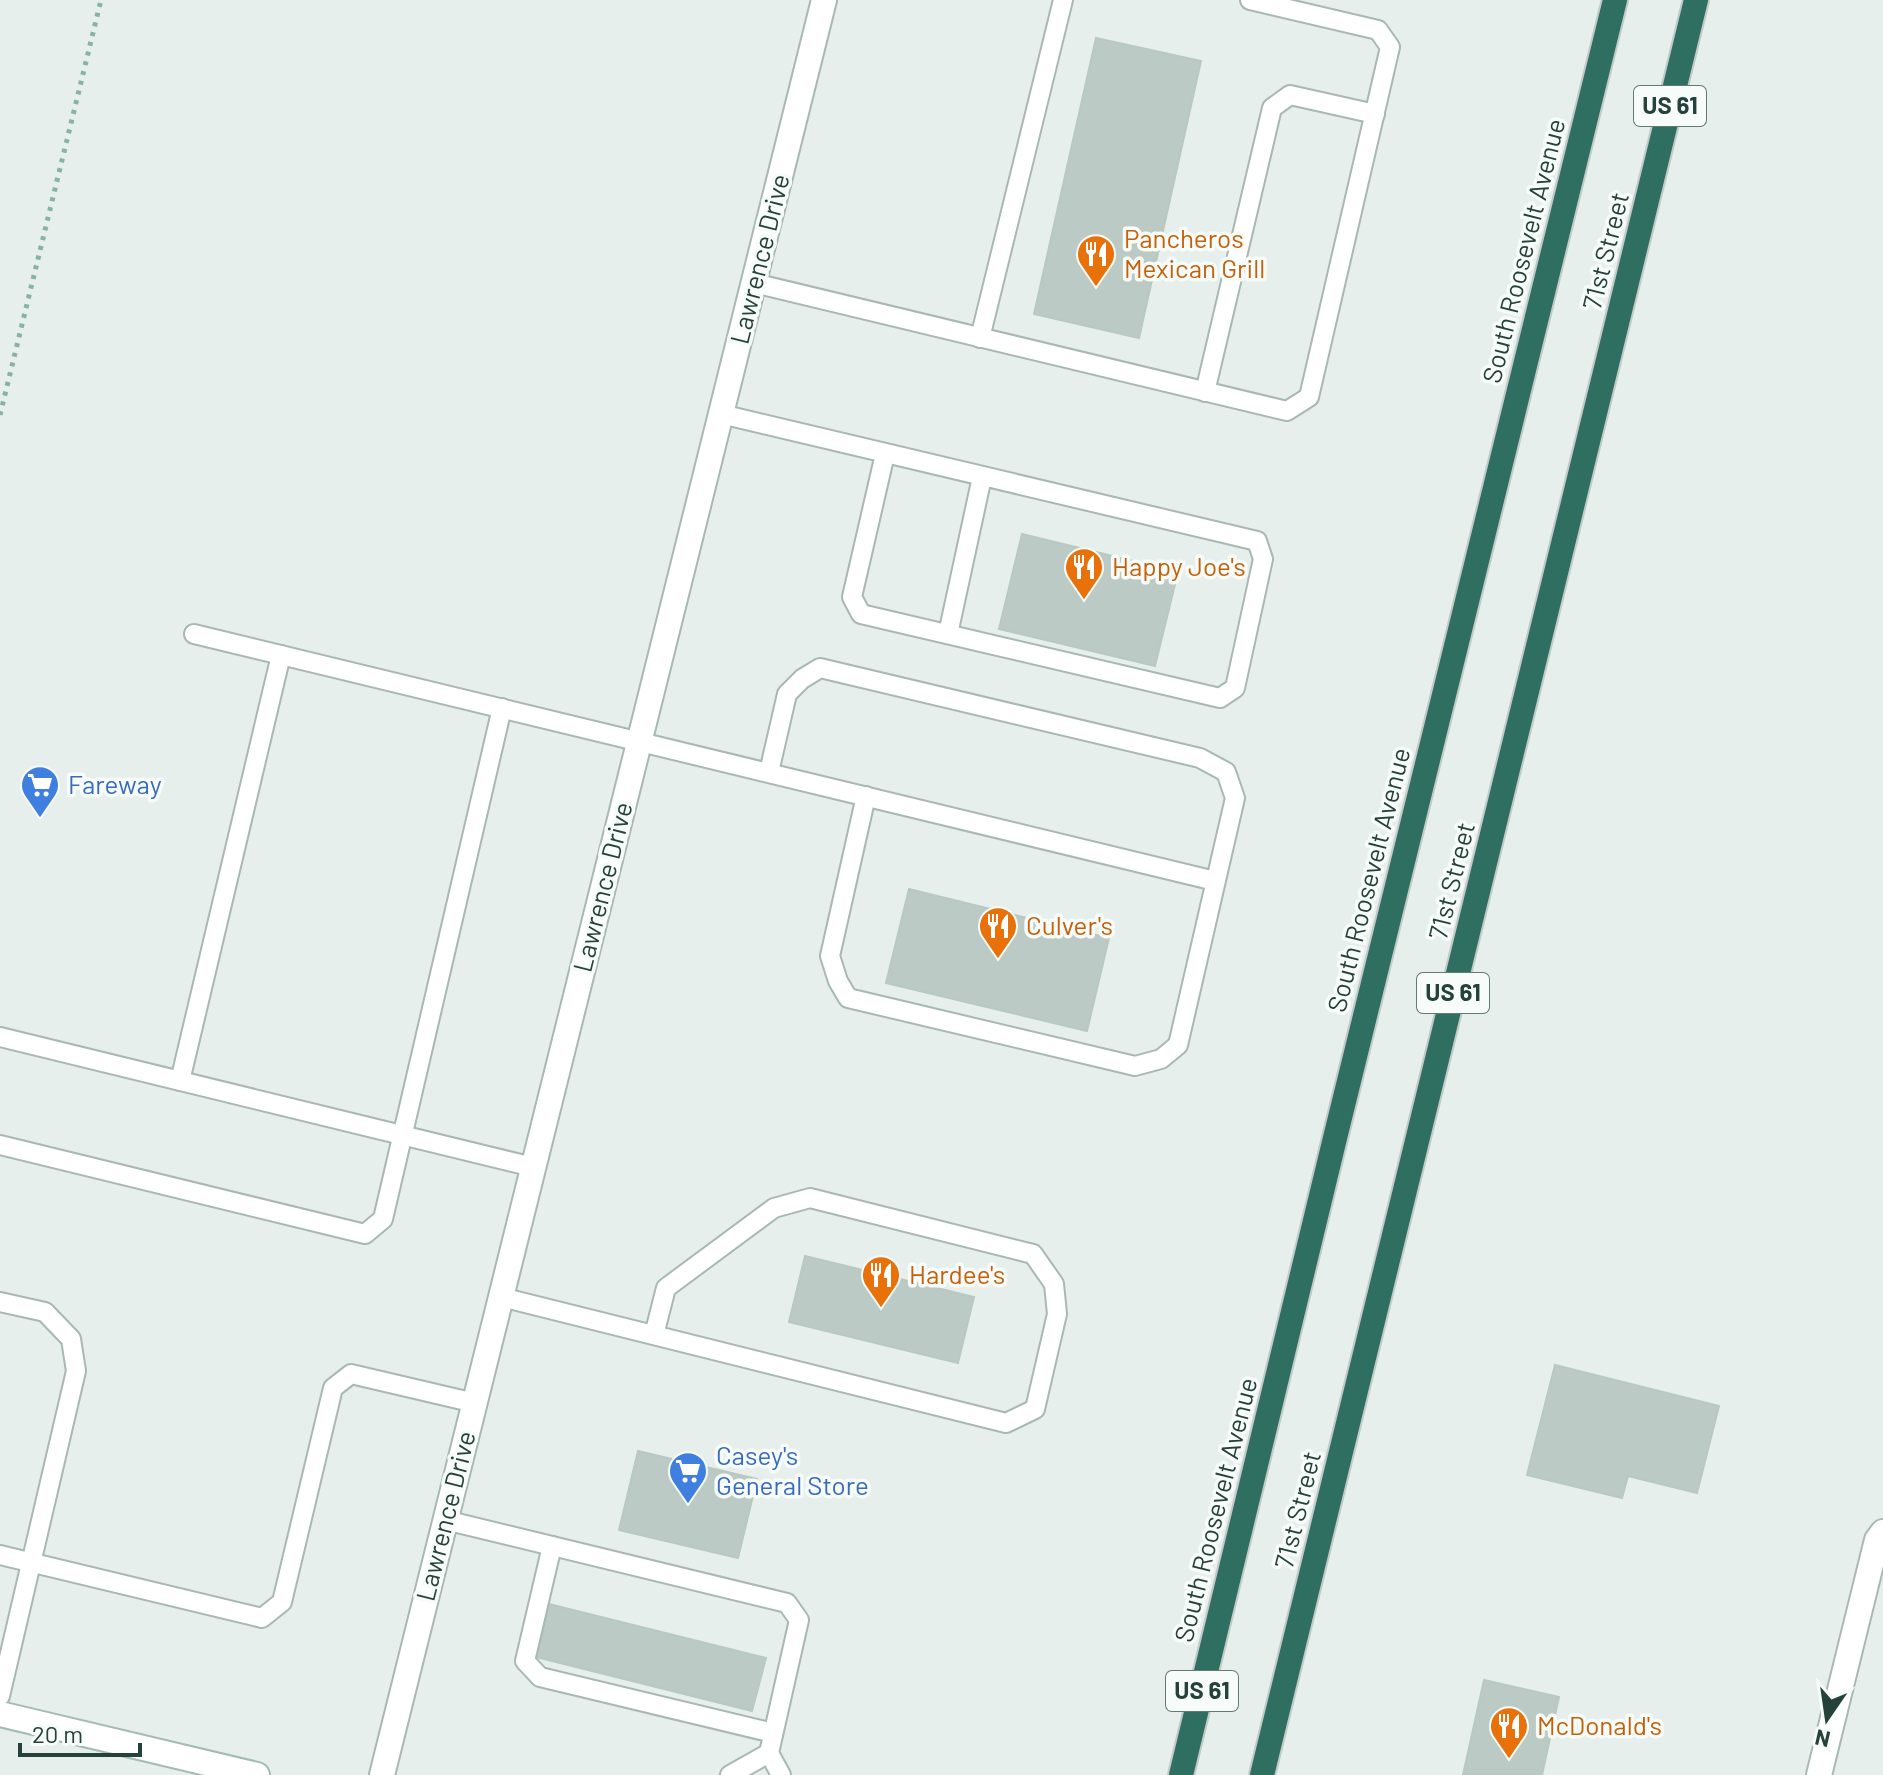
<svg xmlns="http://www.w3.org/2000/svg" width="1883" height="1775" viewBox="0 0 1883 1775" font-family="Barlow,sans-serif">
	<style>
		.building { fill: #bbcac4; stroke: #b8c9c2; stroke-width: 2 }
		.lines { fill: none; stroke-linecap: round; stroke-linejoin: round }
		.lane-casing { stroke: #a8b8b2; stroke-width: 22 }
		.street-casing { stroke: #a8b8b2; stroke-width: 28 }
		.secondary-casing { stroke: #a4bbb3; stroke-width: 28 }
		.highway-casing { stroke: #c2cac8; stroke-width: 28 }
		.path { stroke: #86b3a5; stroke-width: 5; stroke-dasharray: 4 6; stroke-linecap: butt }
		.lane { stroke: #fff; stroke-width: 18 }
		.street { stroke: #fff; stroke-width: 24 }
		.secondary { stroke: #fff; stroke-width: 24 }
		.highway { stroke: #2f6f62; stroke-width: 24 }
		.labels { text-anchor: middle; stroke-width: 7; stroke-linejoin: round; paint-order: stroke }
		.shield { fill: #f7fbf9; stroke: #637a73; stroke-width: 2 }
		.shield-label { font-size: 24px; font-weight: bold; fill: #24423a }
		.food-label { font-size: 26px; fill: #c56008; stroke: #f7fbf9; text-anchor: start }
		.street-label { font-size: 26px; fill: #24423a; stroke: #f7fbf9 }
		.shop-label { font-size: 26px; fill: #366cbe; stroke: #f7fbf9; text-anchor: start }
	</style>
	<rect width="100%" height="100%" fill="#e6efeb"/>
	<g class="building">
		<path d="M1096,38L1201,61L1139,338L1034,314Z"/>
		<path d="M1022,534L1178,572L1155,666L999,629Z"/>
		<path d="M909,889L1109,938L1087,1031L886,983Z"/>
		<path d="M805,1256L974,1297L958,1363L789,1322Z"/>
		<path d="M1555,1365L1719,1406L1697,1493L1628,1476L1622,1498L1527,1475Z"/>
		<path d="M638,1451L757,1479L738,1558L619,1530Z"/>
		<path d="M549,1604L766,1658L752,1711L536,1657Z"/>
		<path d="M1484,1680L1559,1697L1542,1775H1463Z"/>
	</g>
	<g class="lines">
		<g class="lane-casing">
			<g id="lane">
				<path d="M754,283L1287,411L1309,397L1390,47L1378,30L1250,0"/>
				<path d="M980,338L1063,0"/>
				<path d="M1205,392L1272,108L1290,95L1375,114"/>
				<path d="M721,414L1257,541L1263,559L1235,688L1220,698L861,614L852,597L885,454"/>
				<path d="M194,634L1215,881"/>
				<path d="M948,634L982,477"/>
				<path d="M769,772L787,694L802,679L820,668L1200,758L1226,772L1235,798L1178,1045L1161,1059L1135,1066L848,998L838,981L830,956L866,796"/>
				<path d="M0,1037L533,1167"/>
				<path d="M180,1081L281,655"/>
				<path d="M0,1145L365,1234L383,1219L502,708"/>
				<path d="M501,1297L1006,1423L1035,1409L1057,1314L1054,1284L1033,1254L810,1198L774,1208L666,1288L654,1335"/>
				<path d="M0,1302L45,1312L71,1339L76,1371L0,1696"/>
				<path d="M445,1520L787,1603L799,1620L769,1753L781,1775"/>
				<path d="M552,1546L525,1661L540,1677L773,1733"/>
				<path d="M0,1555L262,1618L282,1602L333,1388L351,1374L475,1403"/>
				<path d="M730,1775L769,1753"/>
			</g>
		</g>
		<g class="street-casing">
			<g id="street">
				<path d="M382,1775L824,0"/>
				<path d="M1819,1775L1877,1540L1883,1532"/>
			</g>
		</g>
		<g class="secondary-casing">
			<path id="secondary" d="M0,1714L257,1775"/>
		</g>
		<g class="highway-casing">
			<g id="highway">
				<path d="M1181,1775L1335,1138L1615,0"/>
				<path d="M1262,1775L1696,0"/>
			</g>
		</g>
		<path class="path" d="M0,415L101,0"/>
		<use href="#lane" class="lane"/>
		<use href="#street" class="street"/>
		<use href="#secondary" class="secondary"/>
		<use href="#highway" class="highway"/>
	</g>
	<defs>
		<g id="restaurant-pin" transform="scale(2)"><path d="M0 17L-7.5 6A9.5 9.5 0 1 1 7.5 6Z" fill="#e8710a" stroke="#f7fbf9"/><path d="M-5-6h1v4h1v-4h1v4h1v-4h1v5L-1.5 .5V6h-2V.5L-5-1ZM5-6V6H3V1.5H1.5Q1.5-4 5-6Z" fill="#fff"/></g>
		<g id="supermarket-pin" transform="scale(2)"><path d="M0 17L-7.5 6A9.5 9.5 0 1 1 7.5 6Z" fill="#3f7fe0" stroke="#f7fbf9"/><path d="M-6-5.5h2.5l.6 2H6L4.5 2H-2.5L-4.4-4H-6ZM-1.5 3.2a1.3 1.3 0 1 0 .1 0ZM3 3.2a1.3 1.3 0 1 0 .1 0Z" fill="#fff"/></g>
	</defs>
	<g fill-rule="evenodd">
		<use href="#restaurant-pin" x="1096" y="254"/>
		<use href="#restaurant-pin" x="1084" y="567"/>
		<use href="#supermarket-pin" x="40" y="785"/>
		<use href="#restaurant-pin" x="998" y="926"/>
		<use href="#restaurant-pin" x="881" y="1275"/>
		<use href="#supermarket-pin" x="688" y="1471"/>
		<use href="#restaurant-pin" x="1509" y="1726"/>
	</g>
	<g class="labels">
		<g class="shield">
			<rect x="1634" y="86" width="72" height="40" rx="6"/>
			<rect x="1417" y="973" width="72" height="40" rx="6"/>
			<rect x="1166" y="1671" width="72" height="40" rx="6"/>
		</g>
		<g class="shield-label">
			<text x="1670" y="114">US 61</text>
			<text x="1453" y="1001">US 61</text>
			<text x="1202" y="1699">US 61</text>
		</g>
		<g class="food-label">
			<text x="1124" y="248">Pancheros<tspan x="1124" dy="30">Mexican Grill</tspan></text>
			<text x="1112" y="576">Happy Joe's</text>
			<text x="1026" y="935">Culver's</text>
			<text x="909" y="1284">Hardee's</text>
			<text x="1537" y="1735">McDonald's</text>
		</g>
		<g class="street-label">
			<text transform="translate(1524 251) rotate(-76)" y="9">South Roosevelt Avenue</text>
			<text transform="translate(1606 251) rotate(-76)" y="9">71st Street</text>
			<text transform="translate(760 259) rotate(-76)" y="9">Lawrence Drive</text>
			<text transform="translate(1369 880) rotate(-76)" y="9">South Roosevelt Avenue</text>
			<text transform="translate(1452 881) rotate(-76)" y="9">71st Street</text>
			<text transform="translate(603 887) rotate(-76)" y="9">Lawrence Drive</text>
			<text transform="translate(1216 1510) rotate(-76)" y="9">South Roosevelt Avenue</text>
			<text transform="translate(1298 1510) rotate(-76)" y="9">71st Street</text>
			<text transform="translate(446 1516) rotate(-76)" y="9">Lawrence Drive</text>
		</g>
		<g class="shop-label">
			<text x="68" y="794">Fareway</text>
			<text x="716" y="1465">Casey's<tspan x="716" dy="30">General Store</tspan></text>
		</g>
	</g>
	<g transform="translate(1827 1719) rotate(193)" stroke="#f7fbf9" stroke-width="6" paint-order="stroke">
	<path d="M0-6L14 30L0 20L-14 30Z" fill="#24423a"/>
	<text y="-12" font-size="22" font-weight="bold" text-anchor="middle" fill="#24423a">N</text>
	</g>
	<path d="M20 1743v12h120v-12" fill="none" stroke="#24423a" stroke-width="4"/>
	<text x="32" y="1743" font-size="24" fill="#24423a" stroke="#f7fbf9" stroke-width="6" paint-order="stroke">20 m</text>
</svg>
